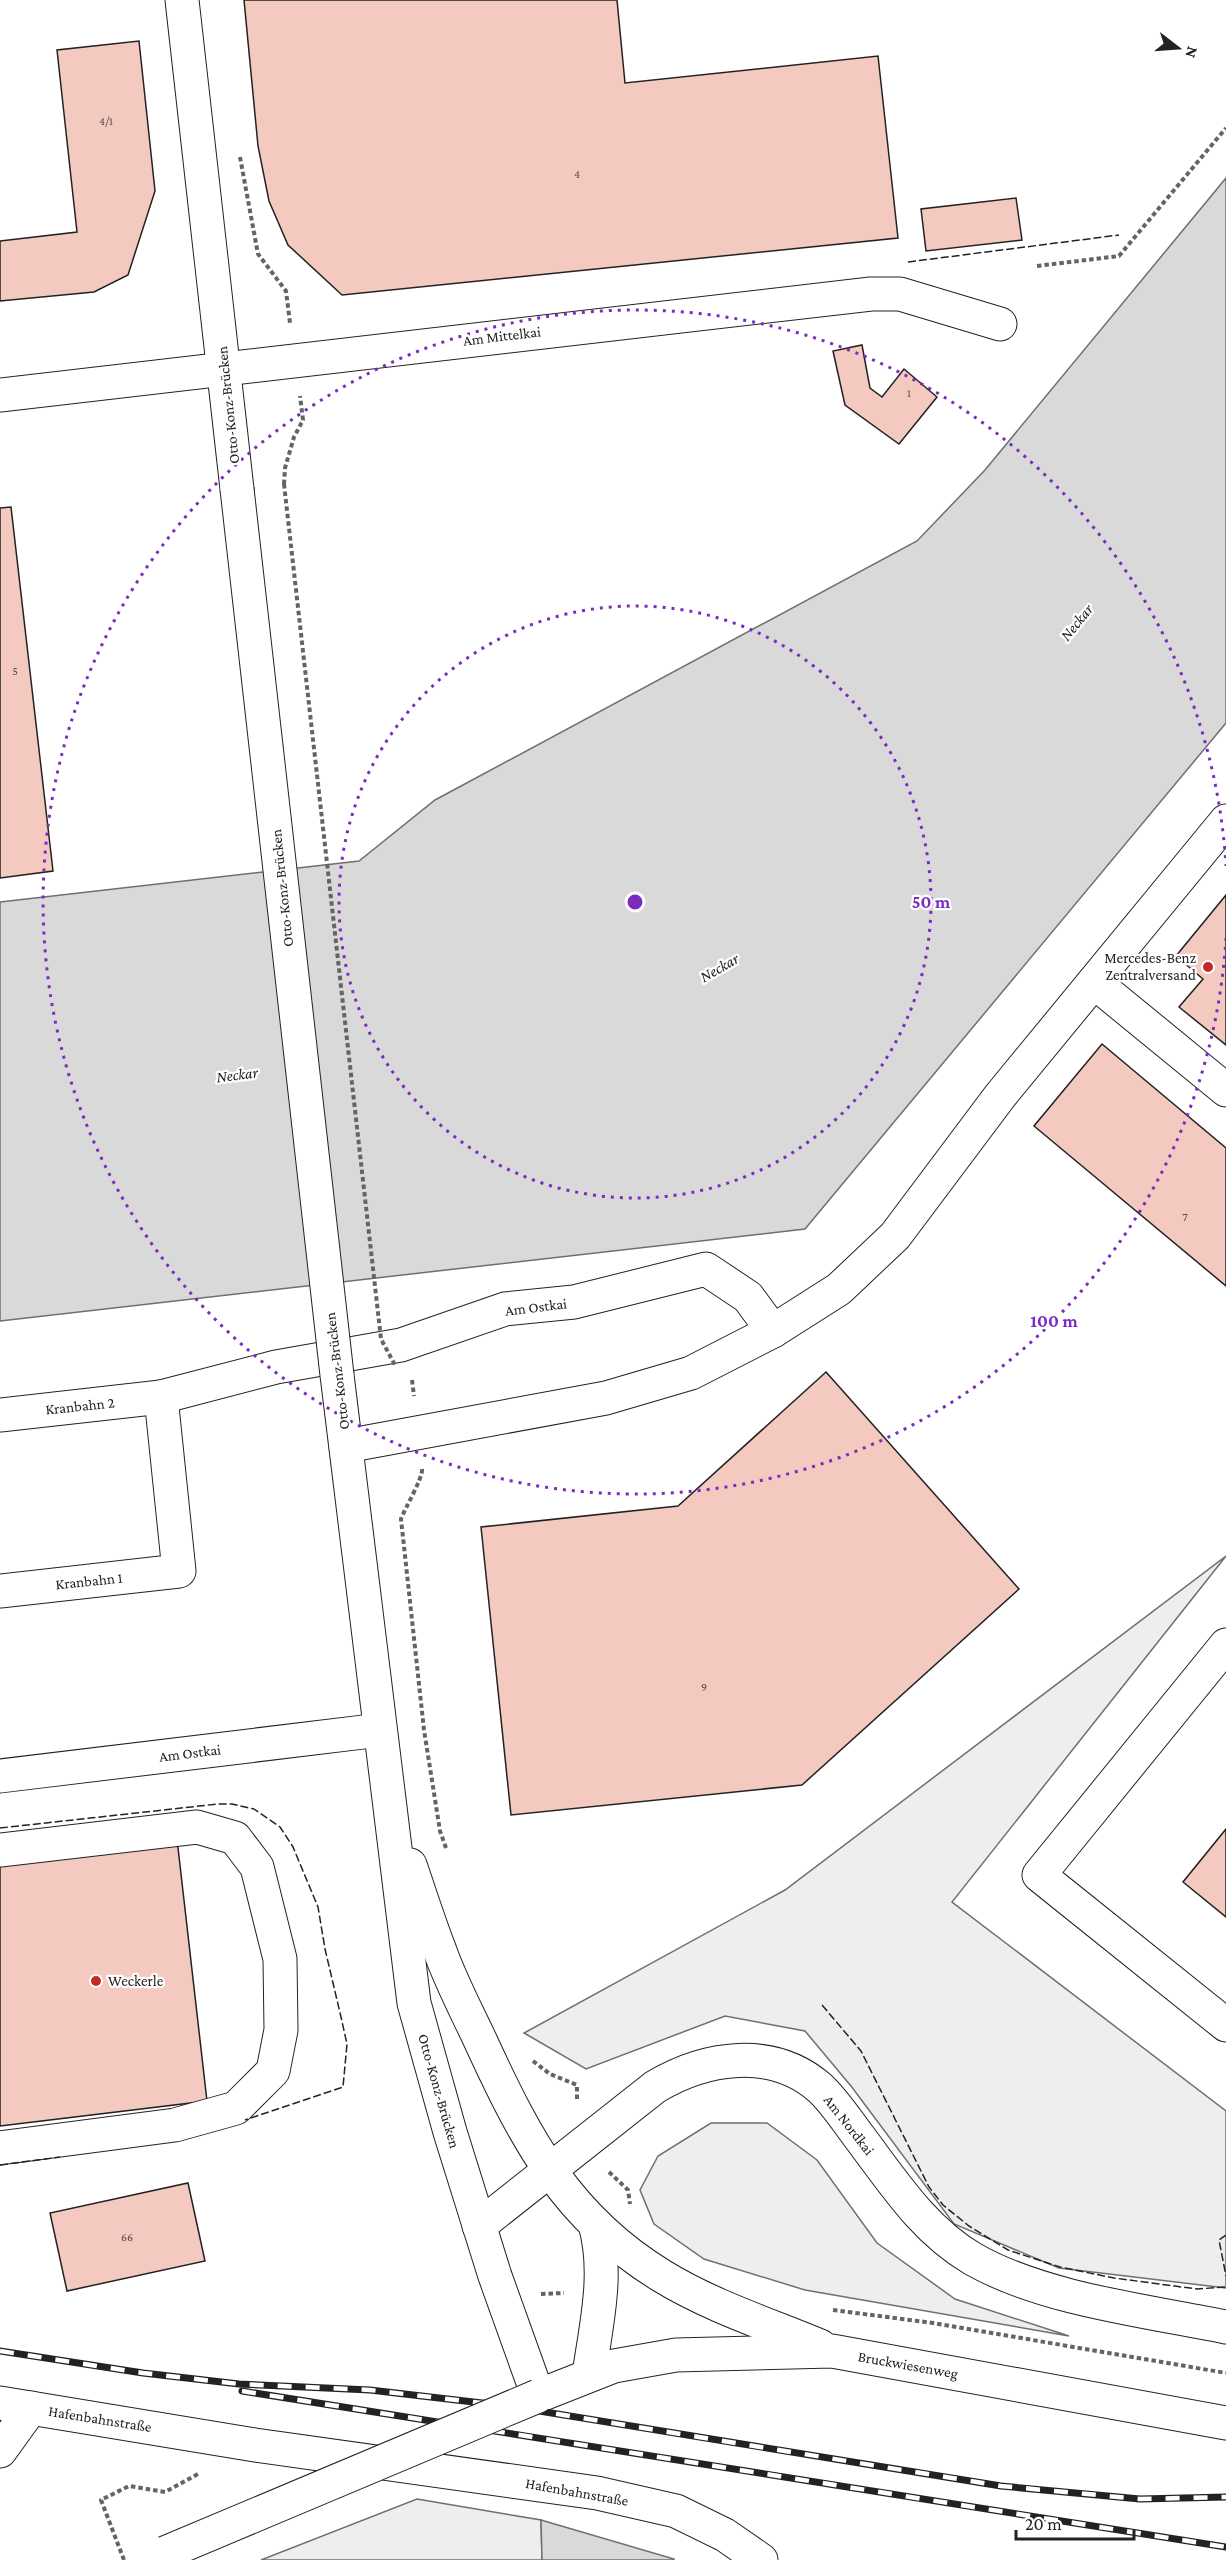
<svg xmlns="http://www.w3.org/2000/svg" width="1226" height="2560" viewBox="0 0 1226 2560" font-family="'Crimson Pro',serif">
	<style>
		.green { fill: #eee; stroke: #6f6f6f; stroke-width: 1.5 }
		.water { fill: #d9d9d9; stroke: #6f6f6f; stroke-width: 1.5 }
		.building { fill: #f3c9c0; stroke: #222; stroke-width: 1.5 }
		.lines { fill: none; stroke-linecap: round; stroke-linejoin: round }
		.minor-casing { stroke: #222; stroke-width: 35 }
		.major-casing { stroke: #222; stroke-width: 35 }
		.path { stroke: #646464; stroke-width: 4; stroke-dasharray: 4.5 3; stroke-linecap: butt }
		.minor { stroke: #fff; stroke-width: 33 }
		.major { stroke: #fff; stroke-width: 33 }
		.rail-casing { stroke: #222; stroke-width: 7 }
		.rail { stroke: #fff; stroke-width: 4.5; stroke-dasharray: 14; stroke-linecap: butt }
		.major-bridge-casing { stroke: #222; stroke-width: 35; stroke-linecap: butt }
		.path-bridge { stroke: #646464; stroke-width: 4; stroke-dasharray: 4.5 3; stroke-linecap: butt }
		.major-bridge { stroke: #fff; stroke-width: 33 }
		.fence { stroke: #222; stroke-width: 1.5; stroke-dasharray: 8 3; stroke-linecap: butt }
		.ring { fill: none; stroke: #7b2cbf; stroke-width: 3; stroke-dasharray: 3 6 }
		.poi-dot { fill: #c62828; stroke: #fff; stroke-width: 2 }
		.labels { text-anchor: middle; stroke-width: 4.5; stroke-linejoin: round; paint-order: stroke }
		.number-label { font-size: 12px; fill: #564c4a }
		.street-label { font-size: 15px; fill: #222; stroke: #fff }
		.poi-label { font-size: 15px; fill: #222; stroke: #fff; text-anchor: end }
		.water-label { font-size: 16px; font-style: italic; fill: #222; stroke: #fff }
		.centre { fill: #7b2cbf; stroke: #fff; stroke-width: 3 }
		.ring-label { font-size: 18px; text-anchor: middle; font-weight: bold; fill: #7b2cbf; stroke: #fff; stroke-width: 4.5; stroke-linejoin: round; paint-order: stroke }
	</style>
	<rect width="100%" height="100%" fill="#fff"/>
	<g class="green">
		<path d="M1226,1556L952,1902L1226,2111V2288L1059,2268L954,2224L851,2086L805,2031L725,2016L586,2069L524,2033L785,1890Z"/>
		<path d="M711,2123H767L817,2160L877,2243L955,2299L1069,2336L805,2290L704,2259L654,2224L640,2190L658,2156Z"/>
		<path d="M417,2499L541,2520L542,2560H261Z"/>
	</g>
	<g class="water">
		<path d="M1226,178V723L805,1229L0,1321V902L359,861L435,800L917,541L985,470Z"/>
		<path d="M541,2520L674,2559V2560H542Z"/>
	</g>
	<g class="building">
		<path d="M244,0H617L625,83L878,56L898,238L342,295L288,245L269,201L258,146Z"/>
		<path d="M139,41L155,191L128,275L94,292L0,301V241L77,232L57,50Z"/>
		<path d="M1016,198L1022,240L926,251L921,209Z"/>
		<path d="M862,345L870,388L882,397L904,369L937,397L899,444L845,405L833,351Z"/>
		<path d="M11,507L53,871L0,878V508Z"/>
		<path d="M1226,895V1045L1179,1007L1203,979L1176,956Z"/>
		<path d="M1102,1044L1226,1148V1286L1034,1126Z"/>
		<path d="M826,1372L1019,1589L802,1785L511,1815L481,1527L678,1506Z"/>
		<path d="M1226,1829V1917L1183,1882Z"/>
		<path d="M177,1839L207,2101L0,2126V1860Z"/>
		<path d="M188,2183L205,2261L67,2291L50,2213Z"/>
	</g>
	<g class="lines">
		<g class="minor-casing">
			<g id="minor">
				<path d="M0,395L871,294H900L1000,324"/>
				<path d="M1094,982L1226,1090"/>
				<path d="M0,1415L161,1397"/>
				<path d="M346,1446L606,1398L691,1373L773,1331L839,1289L895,1236L1000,1096L1226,821"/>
				<path d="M0,1591L179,1571L161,1397L276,1367L401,1345L505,1309L574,1302L706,1269L748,1297L773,1331"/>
				<path d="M1226,1645L1039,1875L1226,2025"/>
				<path d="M0,1776L380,1730"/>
				<path d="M0,1850L197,1827L235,1838L257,1867L280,1959L281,2030L273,2071L236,2108L175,2125L0,2148"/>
				<path d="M479,2226L655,2087C705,2057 772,2046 820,2088C834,2101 845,2118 857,2134C892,2180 922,2229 973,2259C1043,2299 1147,2311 1226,2327"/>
				<path d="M0,2403L255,2445L597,2493L676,2511L725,2535L761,2560"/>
				<path d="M0,2451L31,2408"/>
			</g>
		</g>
		<g class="major-casing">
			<g id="major">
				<path d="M182,0L237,489"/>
				<path d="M337,1375L414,2003L450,2132L495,2276L538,2396L614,2366L676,2355L832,2351L1226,2423"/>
				<path d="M410,1865C420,1894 429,1923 440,1951C451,1982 467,2012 481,2042C526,2140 567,2218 662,2276C711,2306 767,2324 820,2346"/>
				<path d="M589,2375C596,2325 609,2274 595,2224"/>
			</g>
		</g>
		<g class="path">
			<path d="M240,157L258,254L286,291L290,323"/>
			<path d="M1037,266L1119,256L1226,128"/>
			<path d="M284,484L285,468L294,437L303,420L300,396"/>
			<path d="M412,1380L414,1396"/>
			<path d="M422,1469C423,1478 405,1508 401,1519L424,1730L440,1831L446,1848"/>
			<path d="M533,2061L550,2074L577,2085V2102"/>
			<path d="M609,2172L628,2190L630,2204"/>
			<path d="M541,2294L564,2293"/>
			<path d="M833,2310L933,2323L1226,2373"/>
			<path d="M124,2560L101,2500L129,2486L165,2492L198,2474"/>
		</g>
		<use href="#minor" class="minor"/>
		<use href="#major" class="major"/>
		<g class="rail-casing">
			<g id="rail">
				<path d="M0,2351L143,2373L239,2384L370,2390L508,2406L1001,2486L1140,2499L1226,2497"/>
				<path d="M242,2391L1226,2547"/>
			</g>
		</g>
		<use href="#rail" class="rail"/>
		<g class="major-bridge-casing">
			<g id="major-bridge">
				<path d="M237,489L337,1375"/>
				<path d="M165,2553L538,2396"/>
			</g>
		</g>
		<path class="path-bridge" d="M284,484L381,1339L396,1367"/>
		<use href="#major-bridge" class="major-bridge"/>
		<g class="fence">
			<path d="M908,262L1119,235"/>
			<path d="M0,1828L218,1804H232L254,1809L280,1827L293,1847L318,1907L325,1949L341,2017L347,2044L343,2087L245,2120"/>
			<path d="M822,2005L861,2051L929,2187L943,2205L969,2226L1008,2250L1060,2267L1114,2278L1197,2289L1226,2287"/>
			<path d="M0,2165L60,2157"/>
			<path d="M1226,2235L1219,2240L1226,2276"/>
		</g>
	</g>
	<g class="ring">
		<circle cx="635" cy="902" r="296"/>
		<path d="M1226 938A592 592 0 1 1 1226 866"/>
	</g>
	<g class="poi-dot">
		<circle cx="1208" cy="967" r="6"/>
		<circle cx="96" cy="1981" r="6"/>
	</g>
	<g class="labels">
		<g class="number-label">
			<text x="106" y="125">4/1</text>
			<text x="577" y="178">4</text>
			<text x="909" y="397">1</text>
			<text x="15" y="675">5</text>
			<text x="1185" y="1221">7</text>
			<text x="704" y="1691">9</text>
			<text x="127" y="2241">66</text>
		</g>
		<g class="street-label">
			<text transform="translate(502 336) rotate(-7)" y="5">Am Mittelkai</text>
			<text transform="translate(228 405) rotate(-96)" y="5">Otto-Konz-Brücken</text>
			<text transform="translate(282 888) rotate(-96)" y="5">Otto-Konz-Brücken</text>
			<text transform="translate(536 1307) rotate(-7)" y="5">Am Ostkai</text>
			<text transform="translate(337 1371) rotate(-97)" y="5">Otto-Konz-Brücken</text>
			<text transform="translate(80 1406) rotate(-6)" y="5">Kranbahn 2</text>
			<text transform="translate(89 1581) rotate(-6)" y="5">Kranbahn 1</text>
			<text transform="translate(190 1753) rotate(-7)" y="5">Am Ostkai</text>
			<text transform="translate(439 2091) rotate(74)" y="5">Otto-Konz-Brücken</text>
			<text transform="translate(849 2125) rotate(52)" y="5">Am Nordkai</text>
			<text transform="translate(908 2365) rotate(10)" y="5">Bruckwiesenweg</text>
			<text transform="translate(100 2419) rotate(9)" y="5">Hafenbahnstraße</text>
			<text transform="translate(577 2492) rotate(10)" y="5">Hafenbahnstraße</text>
		</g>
		<g class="poi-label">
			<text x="1196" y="963">Mercedes-Benz<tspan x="1196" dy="17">Zentralversand</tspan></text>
			<text x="108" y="1986" text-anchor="start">Weckerle</text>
		</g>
		<g class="water-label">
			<text transform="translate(1076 622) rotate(-51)" y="6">Neckar</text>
			<text transform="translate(719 967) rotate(-30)" y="6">Neckar</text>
			<text transform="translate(237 1074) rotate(-7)" y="6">Neckar</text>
		</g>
	</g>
	<circle cx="635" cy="902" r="9" class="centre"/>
	<g class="ring-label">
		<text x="931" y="908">50 m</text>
		<text x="1054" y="1327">100 m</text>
	</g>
	<g transform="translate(1178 48) rotate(107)" stroke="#ffffff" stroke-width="4.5" paint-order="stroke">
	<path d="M0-4.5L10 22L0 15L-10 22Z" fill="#222222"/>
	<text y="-9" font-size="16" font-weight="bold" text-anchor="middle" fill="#222222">N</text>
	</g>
	<path d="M1016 2530v9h118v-9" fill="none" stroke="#222222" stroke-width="3"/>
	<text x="1025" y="2530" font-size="18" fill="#222222" stroke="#ffffff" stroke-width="4.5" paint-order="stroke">20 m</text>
</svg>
